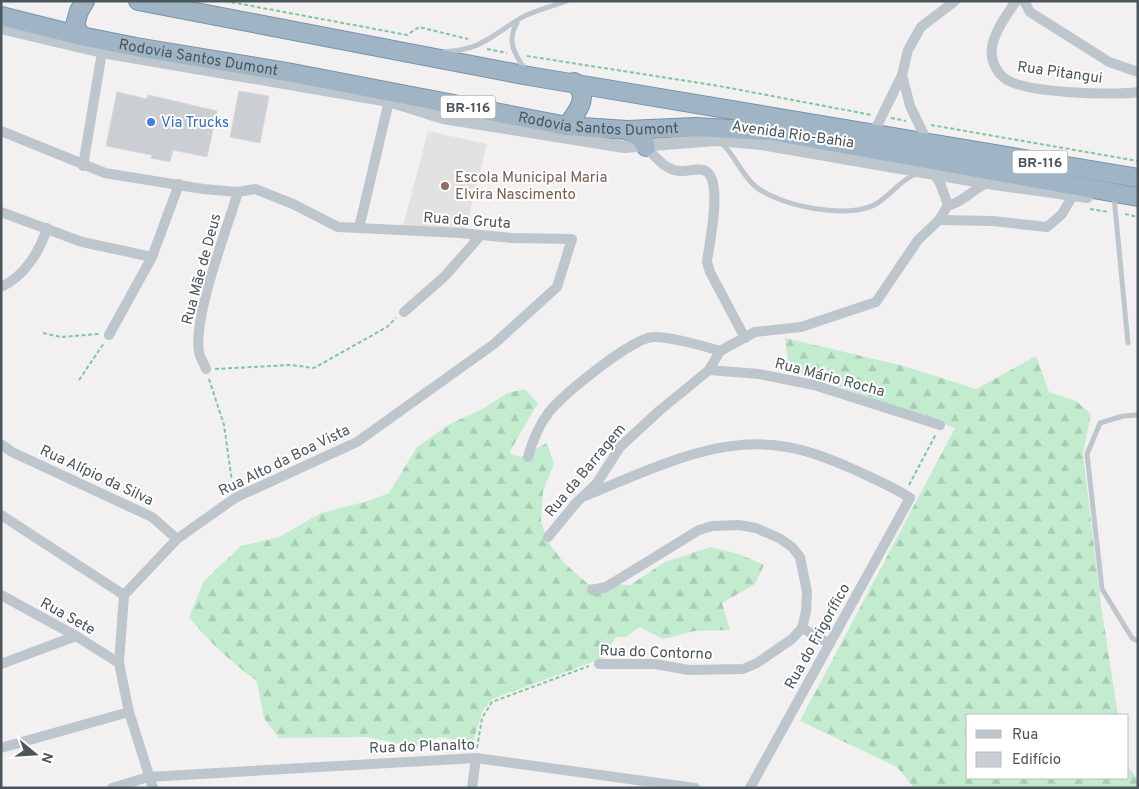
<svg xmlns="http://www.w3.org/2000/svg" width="1139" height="789" viewBox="0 0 1139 789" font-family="Overpass,sans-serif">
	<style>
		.education { fill: #e3e2e2 }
		.forest { fill: url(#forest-firs) }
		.building { fill: #cbced2; stroke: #d5d7db }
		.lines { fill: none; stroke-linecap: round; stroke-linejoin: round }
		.trunk-casing { stroke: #7792a7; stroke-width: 20 }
		.path { stroke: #7dc89d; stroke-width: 2; stroke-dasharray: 4 2.5; stroke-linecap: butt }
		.service { stroke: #bdc6cc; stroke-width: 5 }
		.minor { stroke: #bdc6cc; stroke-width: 10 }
		.tertiary { stroke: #bdc6cc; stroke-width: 12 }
		.trunk { stroke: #9fb4c4; stroke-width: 18 }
		.shop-dot { fill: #3f7fe0; stroke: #fff; stroke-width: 2 }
		.education-dot { fill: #8d6e63; stroke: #fff; stroke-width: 2 }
		.labels { text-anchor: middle; stroke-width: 4; stroke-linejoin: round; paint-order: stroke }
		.shield { fill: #fff; stroke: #80888d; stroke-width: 1 }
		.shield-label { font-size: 14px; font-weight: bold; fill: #4a555c }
		.street-label { font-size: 15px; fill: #4a555c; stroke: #fff }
		.shop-label { font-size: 15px; fill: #366cbe; stroke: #fff; text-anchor: start }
		.education-label { font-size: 15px; fill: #785e54; stroke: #fff; text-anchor: start }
	</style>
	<defs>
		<pattern id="forest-firs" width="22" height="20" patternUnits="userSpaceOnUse" patternTransform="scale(1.25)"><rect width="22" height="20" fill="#c3eccf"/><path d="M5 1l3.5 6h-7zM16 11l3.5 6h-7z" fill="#a9ccb4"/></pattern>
	</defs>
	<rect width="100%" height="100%" fill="#f3f0f1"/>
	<path class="education" d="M428,131L487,144L466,229L402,230Z"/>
	<g class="forest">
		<path d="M785,338L904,366L976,389L1036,356L1049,392L1076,401L1091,414L1083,454L1101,605L1118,715H968V778H1128V766L1138,780V788H914L897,767L800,721L955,428L789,369Z"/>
		<path d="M525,389L538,403L509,453L521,457L547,443L554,464L543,491L541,521L549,543L563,562L588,584L630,585L665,562L710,547L739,554L764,565L755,584L722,603L730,630L695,631L663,639L639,627L626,637H616L601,659L492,699L482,712L473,742L440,737L414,747L367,737L279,738L264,718L257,681C231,662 209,642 189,617L204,581L241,546L279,537L321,513L368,501L389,493L417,447L450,424L486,407L507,393Z"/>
	</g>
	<g class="building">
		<path d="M239,91L269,96L260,143L230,137Z"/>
		<path d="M117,92L147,99L148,95L217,111L207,157L173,150L170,162L151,158L152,155L106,146Z"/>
	</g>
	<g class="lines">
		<g class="trunk-casing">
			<g id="trunk">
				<path d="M138,1L529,76L1138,178"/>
				<path id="s1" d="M1,16L81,36L136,47L287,72L567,126L627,130L695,127L770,131L1138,197"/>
				<path d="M81,36L75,25L79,11L85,1"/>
				<path d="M567,126C577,112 591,96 574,82"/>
				<path d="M627,130L641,138L646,147"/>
			</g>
		</g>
		<g class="path">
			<path d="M225,1L407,35L419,27L468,39"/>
			<path d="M487,49L507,53"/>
			<path d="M527,56L719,86L872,115"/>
			<path d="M891,118L906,121"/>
			<path d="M931,125L1138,161"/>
			<path d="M1090,209L1108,212"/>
			<path d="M1125,214L1138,217"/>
			<path d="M43,333L61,337L99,334"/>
			<path d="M215,369L291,365L314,368L387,327L396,318"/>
			<path d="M209,379L224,425L233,489"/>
			<path d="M79,380L104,343"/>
			<path d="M909,485L936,434"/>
			<path d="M477,748L482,718L492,702L589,666"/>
		</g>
		<g class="service">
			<path d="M517,23C506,41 515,55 526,71"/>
			<path d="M443,52C479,50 488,39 516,21C530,11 551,7 567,1"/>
			<path d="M722,143C735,156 741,174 755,186C778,206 849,220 876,204C891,195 900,180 916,174"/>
			<path d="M1114,197L1128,343"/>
			<path d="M1138,415L1123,416L1100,423L1087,454L1102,589L1132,638L1138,641"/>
		</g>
		<g class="minor">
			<path d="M1016,1C1006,16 989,38 992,57C993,63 997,72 1003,77C1019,93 1114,96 1138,92"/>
			<path d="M1024,1L1030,12L1109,62L1138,72"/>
			<path d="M902,75L910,106L928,143"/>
			<path d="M1,131L105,173L203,189L238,192L255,189L293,204L338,227L460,233L512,238L572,239L557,287L494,344L357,442L235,498L177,539L124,595L119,663L129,712L153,788"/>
			<path d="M873,134L902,75L908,50L921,27L955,1"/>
			<path d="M646,147C657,158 666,172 683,171C690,171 697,168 703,170C725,175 709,244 707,262L710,272L745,338"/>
			<path d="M83,166L102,52"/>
			<path d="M933,172L940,183L948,205"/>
			<path d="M1,212L82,242L152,257"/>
			<path d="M939,220L992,221L1047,227L1062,214L1076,190"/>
			<path d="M359,228L389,101"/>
			<path d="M1,287C24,277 40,251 47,228"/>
			<path d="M404,312L445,276L481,235"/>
			<path d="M109,335L152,257L179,184"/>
			<path d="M206,369C204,363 200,358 199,352C193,316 227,229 238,192"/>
			<path d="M709,370L759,374L814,385L940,425"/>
			<path d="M1,444L12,452L152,517L177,539"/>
			<path d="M528,457C532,442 539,425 549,412C564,394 630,339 653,337C668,336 704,346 720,351"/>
			<path d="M585,496C647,471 717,434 787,447C811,451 833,460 855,470C874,479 892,486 910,498L750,788"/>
			<path d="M1,515L124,595"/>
			<path d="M548,537L576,503L597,483L620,447L659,411L709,370L720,351L755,332L801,327L876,302L918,240L939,220L948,205C959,205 975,188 987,183"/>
			<path d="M592,590L606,587L699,530L712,526L739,525L756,528L779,538L792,547L800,557L807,592L806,612L802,628L792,639L757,663L743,669L689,670L655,664H599"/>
			<path d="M1,595L76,636L119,663"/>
			<path d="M802,628L830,644"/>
			<path d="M1,664L76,636"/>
			<path d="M1,748L129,712"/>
			<path d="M112,788L148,777L476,758L695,788"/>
			<path d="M472,788L476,758"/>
		</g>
		<path class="tertiary" d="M1,28L102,52L389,101L443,118L624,147L717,140L761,144L987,183L1087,197"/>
		<use href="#trunk" class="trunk"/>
	</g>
	<circle class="shop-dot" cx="151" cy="122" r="5"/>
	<circle class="education-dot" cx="445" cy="186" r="5"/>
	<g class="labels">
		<g class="shield">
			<rect x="440.5" y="95.5" width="55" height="23" rx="4"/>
			<rect x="1012.5" y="150.5" width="55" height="23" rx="4"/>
		</g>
		<g class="shield-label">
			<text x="468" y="112">BR-116</text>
			<text x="1040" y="167">BR-116</text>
		</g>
		<g class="street-label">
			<text dy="5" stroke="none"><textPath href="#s1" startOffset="202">Rodovia Santos Dumont</textPath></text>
			<text transform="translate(1060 72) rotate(8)" y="5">Rua Pitangui</text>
			<text dy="5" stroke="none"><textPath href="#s1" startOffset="608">Rodovia Santos Dumont</textPath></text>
			<text transform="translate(793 134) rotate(8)" y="5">Avenida Rio-Bahia</text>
			<text transform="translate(467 220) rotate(4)" y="5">Rua da Gruta</text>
			<text transform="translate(201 269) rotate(-75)" y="5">Rua Mãe de Deus</text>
			<text transform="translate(830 377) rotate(15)" y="5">Rua Mário Rocha</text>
			<text transform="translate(284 460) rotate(-26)" y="5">Rua Alto da Boa Vista</text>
			<text transform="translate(585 470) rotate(-50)" y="5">Rua da Barragem</text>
			<text transform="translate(97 475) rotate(25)" y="5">Rua Alípio da Silva</text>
			<text transform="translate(68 616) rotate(29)" y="5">Rua Sete</text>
			<text transform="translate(817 636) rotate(-61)" y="5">Rua do Frigorífico</text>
			<text transform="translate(656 652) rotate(2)" y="5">Rua do Contorno</text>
			<text transform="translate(422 746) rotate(-2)" y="5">Rua do Planalto</text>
		</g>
		<g class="shop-label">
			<text x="161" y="127">Via Trucks</text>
		</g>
		<g class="education-label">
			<text x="455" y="182">Escola Municipal Maria<tspan x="455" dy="17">Elvira Nascimento</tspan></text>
		</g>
	</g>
	<rect width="1139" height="789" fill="none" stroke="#4a555c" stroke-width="5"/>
	<rect x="966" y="714" width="162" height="65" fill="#ffffff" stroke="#b7bbbe"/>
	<rect x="976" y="730" width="25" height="8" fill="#bdc6cc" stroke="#b7bbbe"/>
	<text x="1012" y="739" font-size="15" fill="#4a555c">Rua</text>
	<rect x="976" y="752" width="25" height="15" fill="#cbced2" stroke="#b7bbbe"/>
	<text x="1012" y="764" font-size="15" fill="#4a555c">Edifício</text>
	<g transform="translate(35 754) rotate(108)" stroke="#ffffff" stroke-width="4" paint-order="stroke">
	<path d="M0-4L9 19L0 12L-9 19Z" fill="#4a555c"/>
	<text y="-8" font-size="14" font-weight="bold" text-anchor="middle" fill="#4a555c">N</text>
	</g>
</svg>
